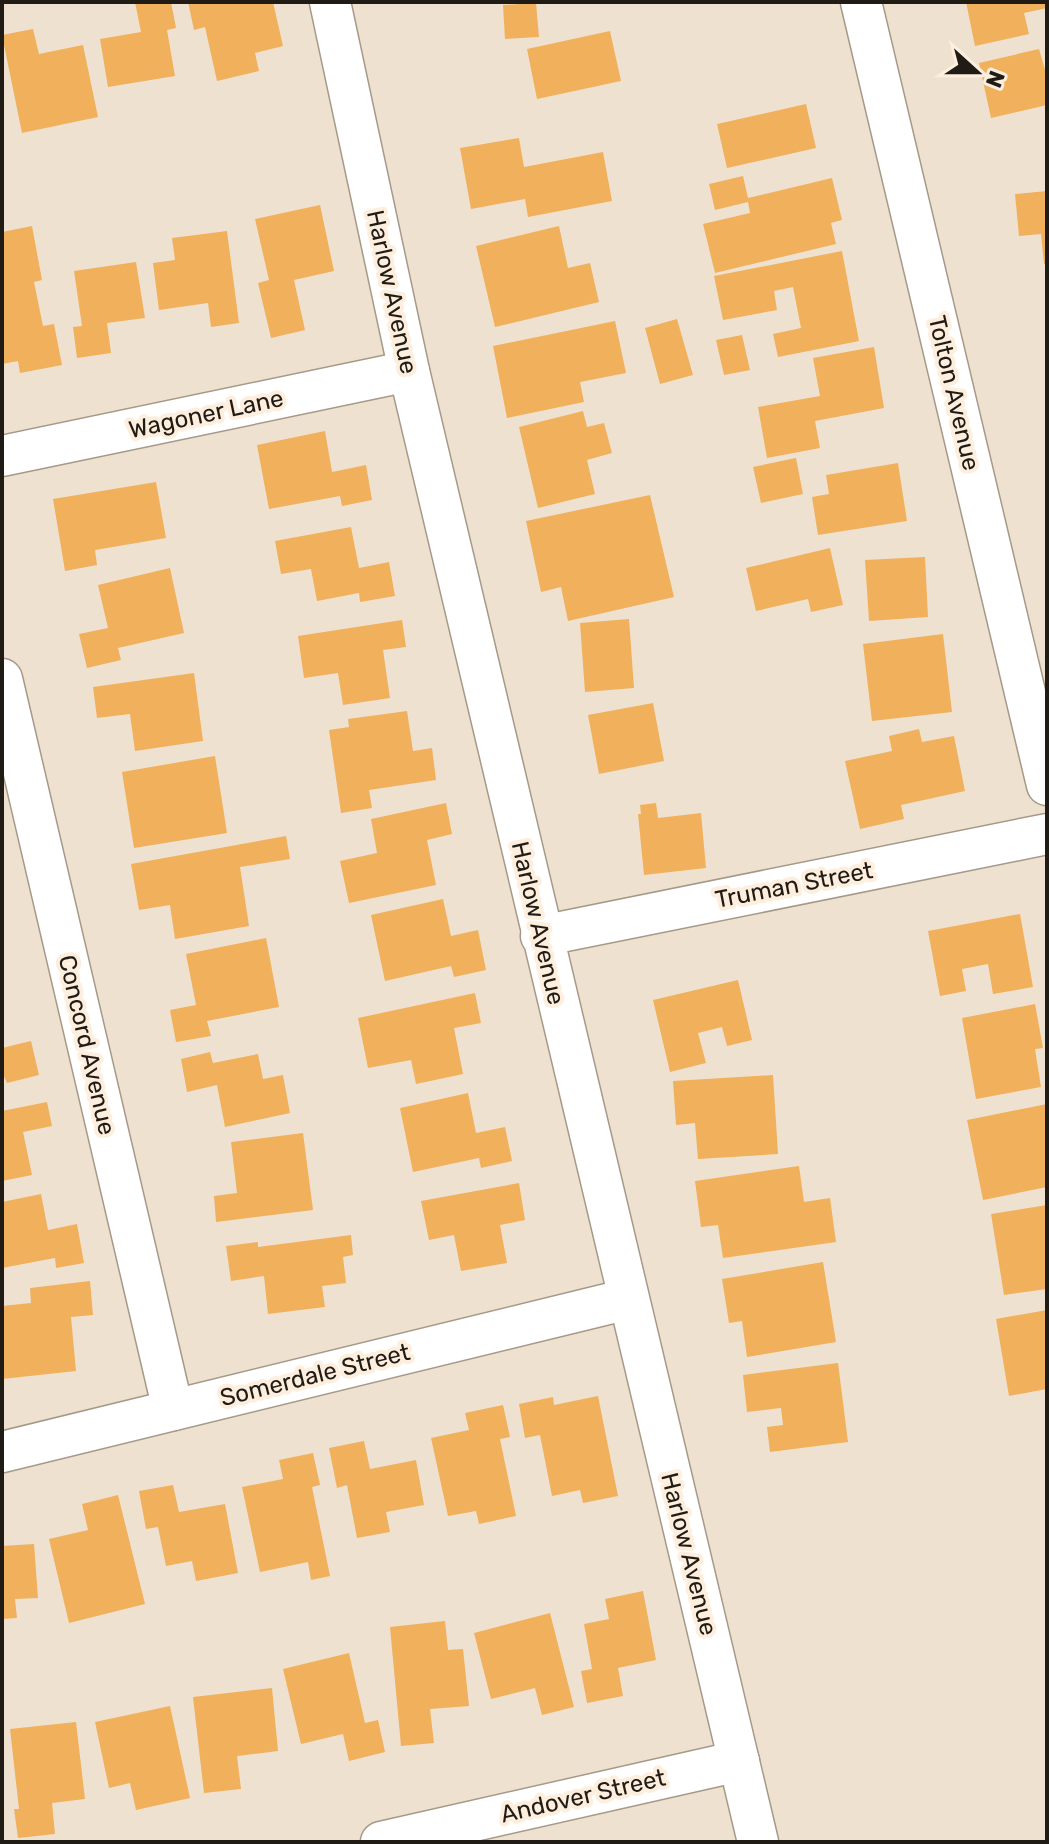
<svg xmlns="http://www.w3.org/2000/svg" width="1049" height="1844" viewBox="0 0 1049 1844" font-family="Rubik,sans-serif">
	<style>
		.building { fill: #f1b05c }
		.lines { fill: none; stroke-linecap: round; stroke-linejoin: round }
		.minor-casing { stroke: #a69989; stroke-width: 43 }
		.minor { stroke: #fff; stroke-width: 40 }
		.labels { text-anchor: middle; stroke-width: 8; stroke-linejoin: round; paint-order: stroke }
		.street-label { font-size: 24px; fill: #201b15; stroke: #fdeedd }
	</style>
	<rect width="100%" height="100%" fill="#efe1d0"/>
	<g class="building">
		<path d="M135,2H171L176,28L167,30L175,76L108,87L100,39L141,32Z"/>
		<path d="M188,2H273L283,46L255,53L259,71L217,81L205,27L194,30Z"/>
		<path d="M966,2H1047V8L1024,13L1029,34L975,46Z"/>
		<path d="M536,3L539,37L505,39L503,5Z"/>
		<path d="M33,29L39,54L83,45L98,117L22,133L2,35Z"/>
		<path d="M610,31L621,81L537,99L527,49Z"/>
		<path d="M1039,49L1047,77V105L991,118L979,63Z"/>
		<path d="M806,104L816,148L727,168L717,124Z"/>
		<path d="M519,138L524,167L603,152L612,201L528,217L525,199L471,209L460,148Z"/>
		<path d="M743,176L748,198L832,178L842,220L831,223L836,244L715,273L703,224L750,213L748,202L715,210L709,184Z"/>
		<path d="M1047,191V264H1044L1041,234L1019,236L1015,194Z"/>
		<path d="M320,205L334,271L294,280L305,330L271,338L258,283L269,280L255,219Z"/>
		<path d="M32,226L42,280L34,282L43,326L54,324L62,365L20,373L18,361L2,364V232Z"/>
		<path d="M559,226L568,268L590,263L599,302L495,327L476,246Z"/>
		<path d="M227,231L239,323L211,327L208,303L159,310L153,263L175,260L172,238Z"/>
		<path d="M842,251L859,341L778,357L773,334L801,328L793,287L774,291L777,310L723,320L714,276Z"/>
		<path d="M136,262L145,318L107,323L111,353L77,358L73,327L82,326L74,271Z"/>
		<path d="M677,319L693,375L660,384L645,328Z"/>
		<path d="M615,321L626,373L580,382L584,402L507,418L493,346Z"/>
		<path d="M742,335L750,370L724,375L716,340Z"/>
		<path d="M874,347L884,408L815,421L820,448L767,458L758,407L820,396L813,358Z"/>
		<path d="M583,411L587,427L604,423L612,453L587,460L595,494L538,508L519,427Z"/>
		<path d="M325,431L332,472L366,465L372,500L342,506L340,496L269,509L257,445Z"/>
		<path d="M796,458L803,494L761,503L753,467Z"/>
		<path d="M898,463L907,521L818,535L812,497L829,494L826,475Z"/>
		<path d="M156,482L166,538L95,550L97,565L65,571L53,499Z"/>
		<path d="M650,495L674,597L568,621L561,587L541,592L526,521Z"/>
		<path d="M351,527L359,568L389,562L395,596L360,602L359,593L317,601L311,569L281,574L275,541Z"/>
		<path d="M830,548L843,605L811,612L808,599L756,611L746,568Z"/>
		<path d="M925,557L928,617L869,621L865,560Z"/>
		<path d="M170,568L184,633L118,648L121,660L87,668L79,634L108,628L98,585Z"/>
		<path d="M629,619L634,688L585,692L580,623Z"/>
		<path d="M402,620L406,647L383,650L390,698L343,705L338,673L304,678L298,636Z"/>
		<path d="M943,634L952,712L872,721L863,644Z"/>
		<path d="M194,673L203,741L135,751L130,714L97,718L93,687Z"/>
		<path d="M653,703L664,761L599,774L588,715Z"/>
		<path d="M407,711L413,751L432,748L436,780L369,790L372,808L341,813L329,730L349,727L348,719Z"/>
		<path d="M919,729L922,742L954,736L965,791L901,805L904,819L860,829L845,761L892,751L889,736Z"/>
		<path d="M215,756L227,833L134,848L122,772Z"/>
		<path d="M446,803L452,834L427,840L436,885L349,903L340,861L377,853L371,819Z"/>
		<path d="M656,803L658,818L701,813L706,868L644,875L638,814H641L640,805Z"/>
		<path d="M286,836L290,859L240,867L249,926L175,939L170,905L139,910L131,864Z"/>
		<path d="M443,899L451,936L478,930L486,970L454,977L451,966L385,981L371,915Z"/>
		<path d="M1020,914L1033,987L993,994L988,964L962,969L966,991L940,996L928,931Z"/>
		<path d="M266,938L279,1007L207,1021L211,1036L176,1042L170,1010L196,1005L186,954Z"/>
		<path d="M738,980L752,1040L727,1046L722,1027L698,1033L706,1063L670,1072L653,1000Z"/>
		<path d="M475,993L481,1023L454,1028L463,1074L416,1084L411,1060L368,1068L358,1018Z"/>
		<path d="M1035,1004L1043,1048L1035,1049L1041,1087L976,1099L962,1018Z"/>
		<path d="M31,1041L39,1075L7,1083L2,1072V1048Z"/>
		<path d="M210,1052L213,1063L258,1054L263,1079L283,1075L290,1113L225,1127L217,1085L187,1092L181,1059Z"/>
		<path d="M773,1075L778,1154L698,1159L695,1123L676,1125L673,1081Z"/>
		<path d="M468,1093L476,1133L505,1127L512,1161L481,1168L479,1158L413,1172L400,1108Z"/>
		<path d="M47,1102L52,1126L23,1132L32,1175L2,1181V1111Z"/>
		<path d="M1047,1104V1187L983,1200L967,1120Z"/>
		<path d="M303,1133L313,1210L216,1222L214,1196L237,1193L231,1142Z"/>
		<path d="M799,1166L804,1202L830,1198L836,1242L723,1258L718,1225L701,1227L695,1181Z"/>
		<path d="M519,1183L525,1220L500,1225L507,1263L461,1271L454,1235L429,1240L421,1201Z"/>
		<path d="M41,1194L48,1230L77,1224L84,1263L56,1268L55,1258L2,1268V1202Z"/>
		<path d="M1047,1205V1289L1004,1295L991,1214Z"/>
		<path d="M351,1235L353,1255L343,1257L346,1283L322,1286L325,1307L268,1314L264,1276L231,1281L226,1246L258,1242V1247Z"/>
		<path d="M823,1262L836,1342L747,1357L742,1321L729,1323L722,1279Z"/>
		<path d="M90,1281L93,1315L71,1317L76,1371L2,1379V1306L31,1303L30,1288Z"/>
		<path d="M1047,1310V1389L1009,1396L996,1319Z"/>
		<path d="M838,1363L848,1442L770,1452L767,1427L783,1425L781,1408L747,1412L743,1375Z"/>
		<path d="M598,1396L618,1496L583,1503L580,1490L552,1496L540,1435L525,1438L519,1404L553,1397L554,1405Z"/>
		<path d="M503,1405L510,1437L500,1439L516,1516L479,1524L476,1511L448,1516L431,1438L469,1430L465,1413Z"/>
		<path d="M364,1441L370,1469L416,1460L424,1505L386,1512L390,1532L357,1538L347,1485L337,1488L329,1448Z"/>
		<path d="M313,1453L320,1485L312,1487L330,1576L311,1580L308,1562L260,1572L242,1487L283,1479L279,1460Z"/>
		<path d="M173,1485L179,1512L225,1504L238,1573L196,1581L192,1561L166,1566L158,1527L146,1529L139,1491Z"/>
		<path d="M118,1495L145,1604L69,1623L49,1539L88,1530L82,1504Z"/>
		<path d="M34,1544L38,1598L15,1599L17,1618L2,1619V1546Z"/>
		<path d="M643,1591L656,1660L618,1668L623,1696L587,1703L581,1671L592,1669L584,1624L609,1619L605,1599Z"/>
		<path d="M550,1613L574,1707L542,1715L535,1688L491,1699L474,1633Z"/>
		<path d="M445,1621L448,1650L463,1649L469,1706L430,1709L434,1743L401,1746L390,1627Z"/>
		<path d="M349,1653L365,1723L378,1720L385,1752L349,1761L343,1734L301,1744L283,1669Z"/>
		<path d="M272,1688L278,1751L237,1756L241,1789L204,1793L193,1697Z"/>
		<path d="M170,1706L190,1798L136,1810L130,1783L109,1788L95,1722Z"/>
		<path d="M76,1722L85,1799L52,1803L55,1834L18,1838L14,1809H19L10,1729Z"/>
	</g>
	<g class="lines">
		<g class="minor-casing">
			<g id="minor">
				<path d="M330,2L409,371L758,1842"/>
				<path d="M861,2L1047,785"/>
				<path d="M2,456L409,371"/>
				<path d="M2,679L173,1410"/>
				<path d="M541,936L1047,834"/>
				<path d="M2,1452L628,1299"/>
				<path d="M381,1842L739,1761"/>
			</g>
		</g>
		<use href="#minor" class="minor"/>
	</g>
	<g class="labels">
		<g class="street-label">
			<text transform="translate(392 292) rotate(78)" y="8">Harlow Avenue</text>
			<text transform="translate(954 393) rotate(77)" y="8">Tolton Avenue</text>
			<text transform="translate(206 414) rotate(-12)" y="8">Wagoner Lane</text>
			<text transform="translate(794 885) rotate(-11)" y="8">Truman Street</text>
			<text transform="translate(538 923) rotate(77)" y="8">Harlow Avenue</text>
			<text transform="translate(87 1045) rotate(77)" y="8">Concord Avenue</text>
			<text transform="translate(315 1375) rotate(-14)" y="8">Somerdale Street</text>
			<text transform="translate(689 1554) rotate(76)" y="8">Harlow Avenue</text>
			<text transform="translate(583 1796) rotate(-13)" y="8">Andover Street</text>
		</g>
	</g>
	<rect width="1049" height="1844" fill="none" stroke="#201b15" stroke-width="8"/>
	<g transform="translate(977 72) rotate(111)" stroke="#fdeedd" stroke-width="6" paint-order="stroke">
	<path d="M0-6L14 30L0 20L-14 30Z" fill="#201b15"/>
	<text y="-12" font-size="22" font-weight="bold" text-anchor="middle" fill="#201b15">N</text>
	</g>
</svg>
